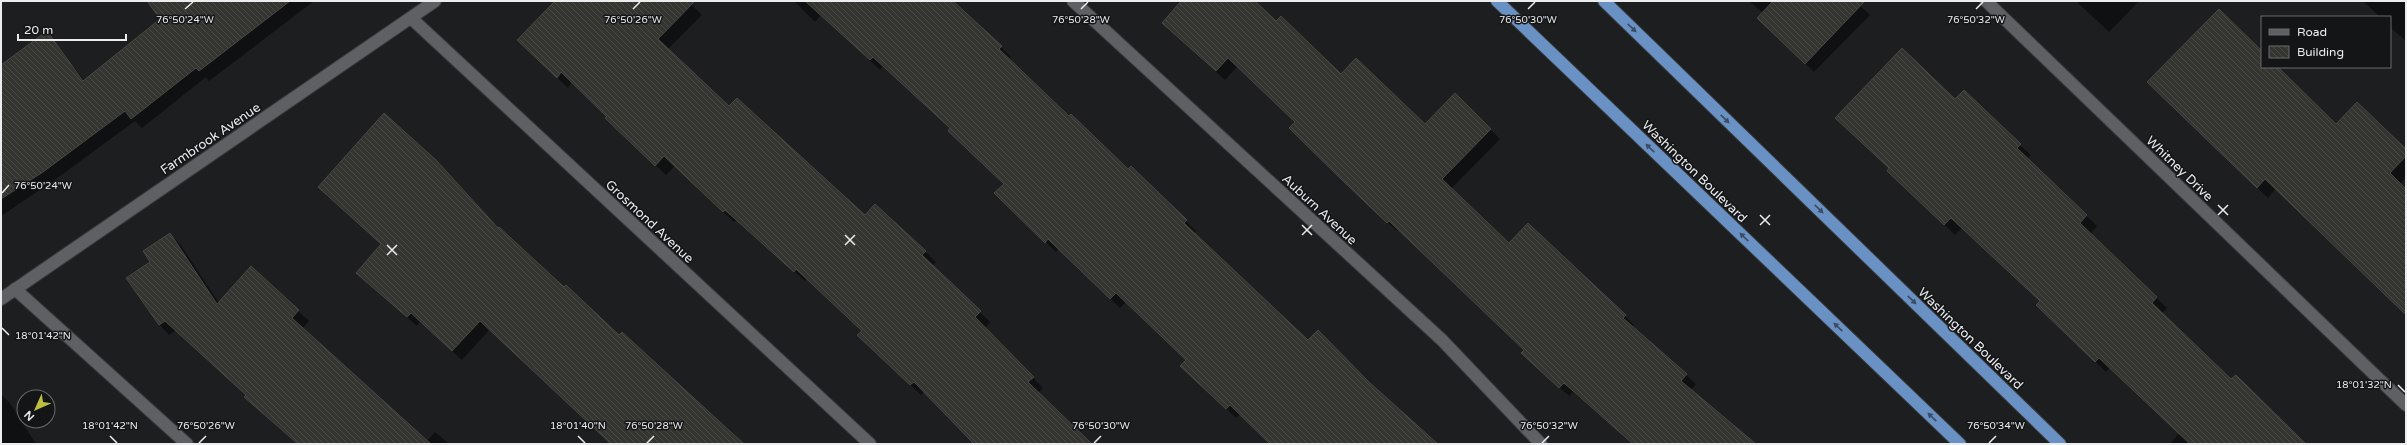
<svg xmlns="http://www.w3.org/2000/svg" width="2407" height="445" viewBox="0 0 2407 445" font-family="'Varela Round',sans-serif">
	<style>
		.shadow { fill: #0007 }
		.building { fill: url(#building-back-hatch); stroke: #464643 }
		.lines { fill: none; stroke-linecap: round; stroke-linejoin: round }
		.minor-casing { stroke: #393a3c; stroke-width: 14 }
		.trunk-casing { stroke: #393a3c; stroke-width: 14 }
		.minor { stroke: #5e6063; stroke-width: 12 }
		.trunk { stroke: #6a91c4; stroke-width: 12 }
		.oneway { fill: #3a4d65 }
		.ticks { fill: none; stroke: #ebecee; stroke-width: 1.5 }
		.labels { text-anchor: middle; stroke-width: 3; stroke-linejoin: round; paint-order: stroke }
		.street-label { font-size: 13px; fill: #ebecee; stroke: #131517 }
		.ticks-label { font-size: 10px; text-anchor: middle; fill: #ebecee; stroke: #131517; stroke-width: 3; stroke-linejoin: round; paint-order: stroke }
	</style>
	<defs>
		<pattern id="building-back-hatch" width="6" height="6" patternUnits="userSpaceOnUse"><rect width="6" height="6" fill="#343431"/><path d="M-1 5l2 2M0 0l6 6M5-1l2 2" fill="none" stroke="#484845"/></pattern>
	</defs>
	<rect width="100%" height="100%" fill="#1c1e20"/>
	<g class="shadow">
		<path d="M148,1H314L209,81L206,77L142,128L135,121L53,181L1,216V66L46,33L85,81L161,19Z"/>
		<path d="M557,1H688L702,15L668,49L729,108L865,217L875,205L936,262L932,266L990,322L985,328L1043,388L1038,393L1090,444H976L925,391L921,395L869,345L863,331L807,279L805,281L736,220L734,222L675,166L666,175L617,129L608,117L572,81L568,88L519,40Z"/>
		<path d="M794,1H926L1001,47L1011,57L1008,60L1128,170L1131,167L1196,231L1193,234L1308,342L1369,383L1435,444H1271L1241,414L1236,418L1192,376L1187,360L1126,302L1120,308L1059,248L1056,252L1006,203L1005,184L951,128L883,66L880,70L821,15L815,22Z"/>
		<path d="M1176,1H1253L1341,75L1425,125L1455,94L1500,139L1451,189L1509,244L1528,224L1625,316L1634,325L1632,327L1696,384L1691,390L1755,444H1633L1573,392L1569,396L1532,363L1526,350L1398,230L1397,231L1354,192L1296,122L1238,66L1225,80L1173,32L1179,5Z"/>
		<path d="M1749,1H1855L1870,15L1814,72L1767,28L1763,13Z"/>
		<path d="M2076,1H2139L2109,32Z"/>
		<path d="M2363,1H2406V41L2390,27V17H2380Z"/>
		<path d="M2262,53V67H2276L2336,126L2406,150V177L2400,184L2406,190V315L2276,188L2268,198L2158,92Z"/>
		<path d="M1955,101L2020,145L2031,155L2027,159L2097,226L2090,234L2167,308L2161,314L2231,381L2304,444H2170L2179,433L2110,368L2106,372L2048,316L2041,301L1962,228L1955,235L1899,181Z"/>
		<path d="M498,229L564,289L743,444H611L490,329L462,360L420,322L417,326L357,273Z"/>
		<path d="M170,234L180,244L219,303L251,268L309,321L302,329L427,441L435,432L449,444H298L255,407L245,397L247,395L176,330L169,335L159,324L151,263Z"/>
		<path d="M1,395L9,402L36,444H1Z"/>
	</g>
	<g class="building">
		<path d="M147,1H290L199,71L196,68L131,119L125,111L43,172L1,199V65L47,31L83,81L160,19Z"/>
		<path d="M555,1H695L658,39L729,106L737,98L865,215L875,204L926,251L922,255L981,311L975,317L1034,377L1028,382L1092,444H974L914,382L910,385L857,335L862,331L796,269L794,272L725,210L723,212L664,156L655,166L605,118L607,117L561,72L557,78L517,40Z"/>
		<path d="M805,1H953L1002,46L999,49L1069,116L1071,114L1128,169L1131,166L1187,220L1184,223L1308,340L1318,330L1369,382L1438,444H1270L1230,405L1226,409L1180,366L1186,360L1116,293L1110,299L1048,239L1045,243L994,193L1004,184L948,131L950,128L873,57L870,60Z"/>
		<path d="M1181,1H1255L1276,21L1281,16L1341,74L1356,58L1425,124L1455,93L1491,129L1442,179L1509,243L1528,223L1626,315L1623,318L1687,374L1681,381L1756,444H1633L1564,383L1559,388L1521,353L1524,350L1389,221L1387,223L1344,182L1289,128L1295,122L1228,58L1216,71L1162,23Z"/>
		<path d="M1773,1H1865L1805,64L1757,18Z"/>
		<path d="M2219,9L2262,51V67H2278L2336,124L2357,102L2406,149V156L2390,173L2406,189V315L2265,179L2257,188L2147,82Z"/>
		<path d="M1902,48L1955,99L1964,90L2021,144L2017,148L2087,215L2080,223L2157,297L2152,303L2231,379L2236,375L2306,444H2190L2099,358L2095,362L2036,305L2040,301L1951,218L1944,225L1887,171L1889,168L1835,118Z"/>
		<path d="M384,113L436,160L498,228L499,227L564,287L566,285L619,335L622,332L744,444H611L480,321L452,351L411,313L407,317L356,273L381,244L318,187Z"/>
		<path d="M170,233L217,304L251,266L299,310L292,318L431,444H298L244,397L246,395L165,321L159,325L126,278L150,262L143,251Z"/>
	</g>
	<g class="lines">
		<g class="minor-casing">
			<g id="minor">
				<path d="M1073,1L1442,340L1541,444"/>
				<path d="M1986,1L2406,405"/>
				<path d="M411,18L870,444"/>
				<path d="M15,289L187,444"/>
				<path d="M1,299L435,1"/>
			</g>
		</g>
		<g class="trunk-casing">
			<g id="trunk">
				<path d="M1497,1L1960,444"/>
				<path d="M1604,1L2060,444"/>
			</g>
		</g>
		<use href="#minor" class="minor"/>
		<use href="#trunk" class="trunk"/>
	</g>
	<defs><path id="oneway-solid" d="M-6-.8H1V-3.2L6.5 0L1 3.2V.8H-6Z"/></defs>
	<g class="oneway">
		<use href="#oneway-solid" transform="translate(1632 28) rotate(44)"/>
		<use href="#oneway-solid" transform="translate(1725 119) rotate(44)"/>
		<use href="#oneway-solid" transform="translate(1650 148) rotate(-136)"/>
		<use href="#oneway-solid" transform="translate(1819 209) rotate(44)"/>
		<use href="#oneway-solid" transform="translate(1744 237) rotate(-136)"/>
		<use href="#oneway-solid" transform="translate(1912 300) rotate(44)"/>
		<use href="#oneway-solid" transform="translate(1838 327) rotate(-136)"/>
		<use href="#oneway-solid" transform="translate(1932 417) rotate(-136)"/>
	</g>
	<path class="ticks" d="M185,9L193,2M633,9L640,2M1081,9L1088,2M1528,9L1535,2M1976,9L1983,2M2,193L9,185M2218,205L2228,215M1760,215L1770,225M2218,215L2228,205M1302,225L1312,235M1760,225L1770,215M845,235L855,245M1302,235L1312,225M387,245L397,255M845,245L855,235M387,255L397,245M2,328L9,335M2398,385L2405,392M110,436L117,443M578,436L585,443M199,443L206,436M647,443L654,436M1094,443L1101,436M1542,443L1549,436M1989,443L1996,436"/>
	<g class="labels">
		<g class="street-label">
			<text transform="translate(210 138) rotate(-34)" y="5">Farmbrook Avenue</text>
			<text transform="translate(2180 168) rotate(44)" y="5">Whitney Drive</text>
			<text transform="translate(1695 171) rotate(44)" y="5">Washington Boulevard</text>
			<text transform="translate(1320 209) rotate(43)" y="5">Auburn Avenue</text>
			<text transform="translate(650 221) rotate(43)" y="5">Grosmond Avenue</text>
			<text transform="translate(1971 338) rotate(44)" y="5">Washington Boulevard</text>
		</g>
	</g>
	<g class="ticks-label">
		<text x="185" y="23">76°50'24"W</text>
		<text x="633" y="23">76°50'26"W</text>
		<text x="1528" y="23">76°50'30"W</text>
		<text x="1081" y="23">76°50'28"W</text>
		<text x="1976" y="23">76°50'32"W</text>
		<text x="43" y="189">76°50'24"W</text>
		<text x="43" y="339">18°01'42"N</text>
		<text x="2364" y="388">18°01'32"N</text>
		<text x="110" y="429">18°01'42"N</text>
		<text x="206" y="429">76°50'26"W</text>
		<text x="578" y="429">18°01'40"N</text>
		<text x="654" y="429">76°50'28"W</text>
		<text x="1101" y="429">76°50'30"W</text>
		<text x="1549" y="429">76°50'32"W</text>
		<text x="1996" y="429">76°50'34"W</text>
	</g>
	<rect width="2407" height="445" fill="none" stroke="#ebecee" stroke-width="4"/>
	<rect x="2261" y="16" width="130" height="52" fill="#131517" stroke="#696b6d"/>
	<rect x="2269" y="29" width="20" height="6" fill="#5e6063" stroke="#696b6d"/>
	<text x="2297" y="36" font-size="12" fill="#ebecee">Road</text>
	<rect x="2269" y="46" width="20" height="12" fill="url(#building-back-hatch)" stroke="#696b6d"/>
	<text x="2297" y="56" font-size="12" fill="#ebecee">Building</text>
	<g transform="translate(36 409) rotate(225)"><circle r="19" fill="#131517" stroke="#696b6d"/>
	<path d="M0-3L7 15L0 10L-7 15Z" fill="#bdbf43"/>
	<text y="-6" font-size="11" font-weight="bold" text-anchor="middle" fill="#ebecee">N</text>
	</g>
	<path d="M18 34v6h108v-6" fill="none" stroke="#ebecee" stroke-width="2"/>
	<text x="24" y="34" font-size="12" fill="#ebecee" stroke="#131517" stroke-width="3" paint-order="stroke">20 m</text>
</svg>
